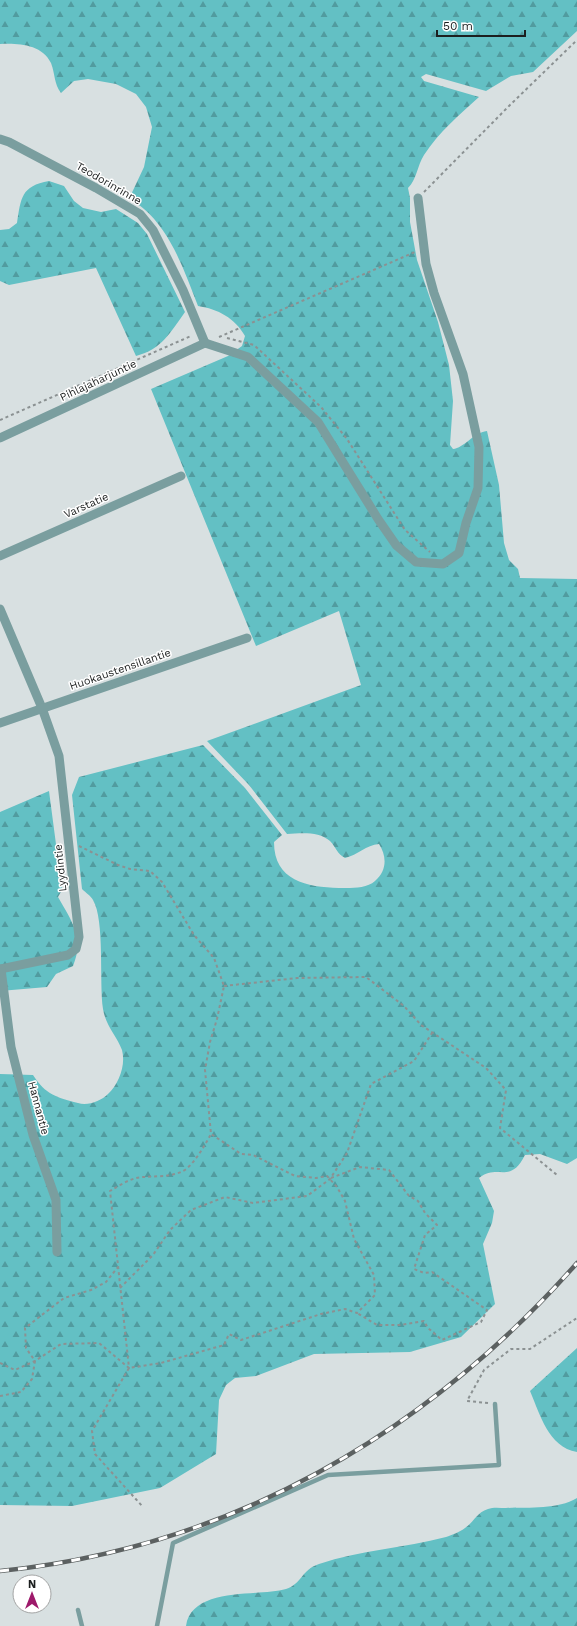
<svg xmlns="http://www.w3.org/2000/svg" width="577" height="1626" viewBox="0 0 577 1626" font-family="'Work Sans',sans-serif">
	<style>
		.forest { fill: url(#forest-firs) }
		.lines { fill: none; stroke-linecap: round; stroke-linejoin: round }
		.path { stroke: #8b9192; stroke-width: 2; stroke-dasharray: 3 3; stroke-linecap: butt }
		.lane { stroke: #7a9e9f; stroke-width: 4.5 }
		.street { stroke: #7a9e9f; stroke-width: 9 }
		.rail-casing { stroke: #5c6161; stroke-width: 4.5 }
		.rail { stroke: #fff; stroke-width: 3; stroke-dasharray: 9; stroke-linecap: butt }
		.labels { text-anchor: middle; stroke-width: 3; stroke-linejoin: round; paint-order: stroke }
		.street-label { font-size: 11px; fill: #1c1f1f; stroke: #fff }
	</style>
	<defs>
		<pattern id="forest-firs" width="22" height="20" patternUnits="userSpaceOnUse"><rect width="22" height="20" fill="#63c0c4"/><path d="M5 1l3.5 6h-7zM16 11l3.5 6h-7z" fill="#519b9f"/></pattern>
	</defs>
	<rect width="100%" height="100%" fill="#d8e0e1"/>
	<g class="forest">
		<path d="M0,0H577V31L533,72L511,76L486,91L426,74L421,77L424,81L479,97C459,115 439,132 424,155C417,166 417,179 408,188L410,198V222L417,260L438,322L449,365L453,401L450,445L453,449C464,448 473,433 487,431L499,485L504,543L509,560L518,569L520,578L577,579V1158L567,1164L540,1154L525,1155C510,1185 498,1163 479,1178L494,1211L492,1223L483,1244L495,1304L461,1337L410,1352L314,1354L256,1376L235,1378L226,1385L219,1400L216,1454L160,1488L72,1506L0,1505V1074L33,1075C46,1095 56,1097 78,1103C88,1106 101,1101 108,1094C119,1084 126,1065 122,1050C117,1036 106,1027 103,1009C99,982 105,920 93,900C91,896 86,893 82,889L72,795L79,777L203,745L245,788L282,835L274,842C274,881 307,887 339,888C350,888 366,889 375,881C387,871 387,856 379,844C366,845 358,855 345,858C337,854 336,847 330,841C319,831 301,833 287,834L249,785L207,741L361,685L339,611L256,646L151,389L228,356L242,346L245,336C235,318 218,309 198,306C185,273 172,233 144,209C140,205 134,202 129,199L144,167L152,127L146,107L136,94L116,84L88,79L74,81L61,93C54,84 55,73 51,63C42,44 17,43 0,44Z"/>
		<path d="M49,181L64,186L74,201L83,208L101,212L116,209L138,223L147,234L185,312C170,333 162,349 136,356L96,268L9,285L0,281V230L9,229L17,223C21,198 21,186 49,181Z"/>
		<path d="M49,791L62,890L58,897C71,920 85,938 73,966L56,974L47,987L0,991V812Z"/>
		<path d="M577,1348V1452C548,1447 540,1414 530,1391Z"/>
		<path d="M577,1498V1626H186C192,1586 258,1597 286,1589C302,1584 301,1570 319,1564C360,1550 404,1548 446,1537C452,1535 460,1532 465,1528C474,1522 476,1513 488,1509C493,1507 500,1508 506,1508C528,1507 557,1510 577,1498Z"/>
	</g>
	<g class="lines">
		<g class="path">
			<path d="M424,192L509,106L577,40"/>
			<path d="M219,337L415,252"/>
			<path d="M227,338L254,345L321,407L347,439L405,530L430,552"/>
			<path d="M0,420L191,336"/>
			<path d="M79,846L118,865L130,869L150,871L162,882L194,935L214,958L224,986L217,1019L210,1042L205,1070L211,1134L241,1154L253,1155L295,1176L316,1178L327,1176L337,1187L345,1201L354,1239L374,1275L375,1295L357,1313L345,1309L321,1314L241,1340L229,1334L224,1345L161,1363L129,1368L92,1431L95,1454L143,1507"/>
			<path d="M224,986L297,978L366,977L404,1006L421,1025L486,1068L506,1090L500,1128L557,1175"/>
			<path d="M331,1178L360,1167L389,1170L409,1196L418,1201L425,1213L437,1225L425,1235L414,1269L424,1273L432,1272L487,1310L481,1322L442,1340L428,1328L424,1321L400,1325H377L357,1313"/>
			<path d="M120,1288L153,1255L170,1230L191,1210L225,1197L253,1203L307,1196L330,1179L347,1153L371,1084L414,1061L432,1033"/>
			<path d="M0,1363L15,1370L35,1361L61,1344L99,1343L129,1368L110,1191C120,1185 132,1177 144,1177C156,1176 169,1177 181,1172C192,1168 205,1145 211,1134"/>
			<path d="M0,1396L21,1392L32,1379L35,1361L26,1348L25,1328L64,1298L91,1290L106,1282L118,1267"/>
			<path d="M488,1403L467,1401L484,1370L511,1349H530L577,1318"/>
		</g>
		<g class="lane">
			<path d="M78,1610L82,1626"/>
			<path d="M157,1626L173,1543L328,1475L499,1465L495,1404"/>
		</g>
		<g class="street">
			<path d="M0,139L9,142L96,188L140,214L153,230L183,290L205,343"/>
			<path d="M205,343L248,357L318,422L378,519L396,545L416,562L443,564L459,553L466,523L478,488L479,447L463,374L434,293L426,264L418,198"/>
			<path d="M0,438L205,343"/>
			<path d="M0,556L181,476"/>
			<path d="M0,609L42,708L59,756L79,937L76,949L68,955L0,969"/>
			<path d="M0,723L247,638"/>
			<path d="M1,969L11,1047L33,1135L56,1200L57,1252"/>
		</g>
		<g class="rail-casing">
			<path id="rail" d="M0,1571C230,1548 426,1434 577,1263"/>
		</g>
		<use href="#rail" class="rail"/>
	</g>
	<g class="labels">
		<g class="street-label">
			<text transform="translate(109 183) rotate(30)" y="4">Teodorinrinne</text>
			<text transform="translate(98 380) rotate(-25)" y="4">Pihlajaharjuntie</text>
			<text transform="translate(86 505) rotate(-24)" y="4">Varstatie</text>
			<text transform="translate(120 669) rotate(-19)" y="4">Huokaustensillantie</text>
			<text transform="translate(60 868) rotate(-96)" y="4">Lyydintie</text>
			<text transform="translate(39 1108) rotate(75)" y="4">Hannantie</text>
		</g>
	</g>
	<g transform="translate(32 1594)"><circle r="19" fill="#ffffff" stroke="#a4a5a5"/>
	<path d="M0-3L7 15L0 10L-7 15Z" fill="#9e1a6b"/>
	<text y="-6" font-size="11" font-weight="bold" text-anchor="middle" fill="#1c1f1f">N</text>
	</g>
	<path d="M437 30v6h88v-6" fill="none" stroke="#1c1f1f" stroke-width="2"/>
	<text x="443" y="30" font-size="12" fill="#1c1f1f" stroke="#ffffff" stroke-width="3" paint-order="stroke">50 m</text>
</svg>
